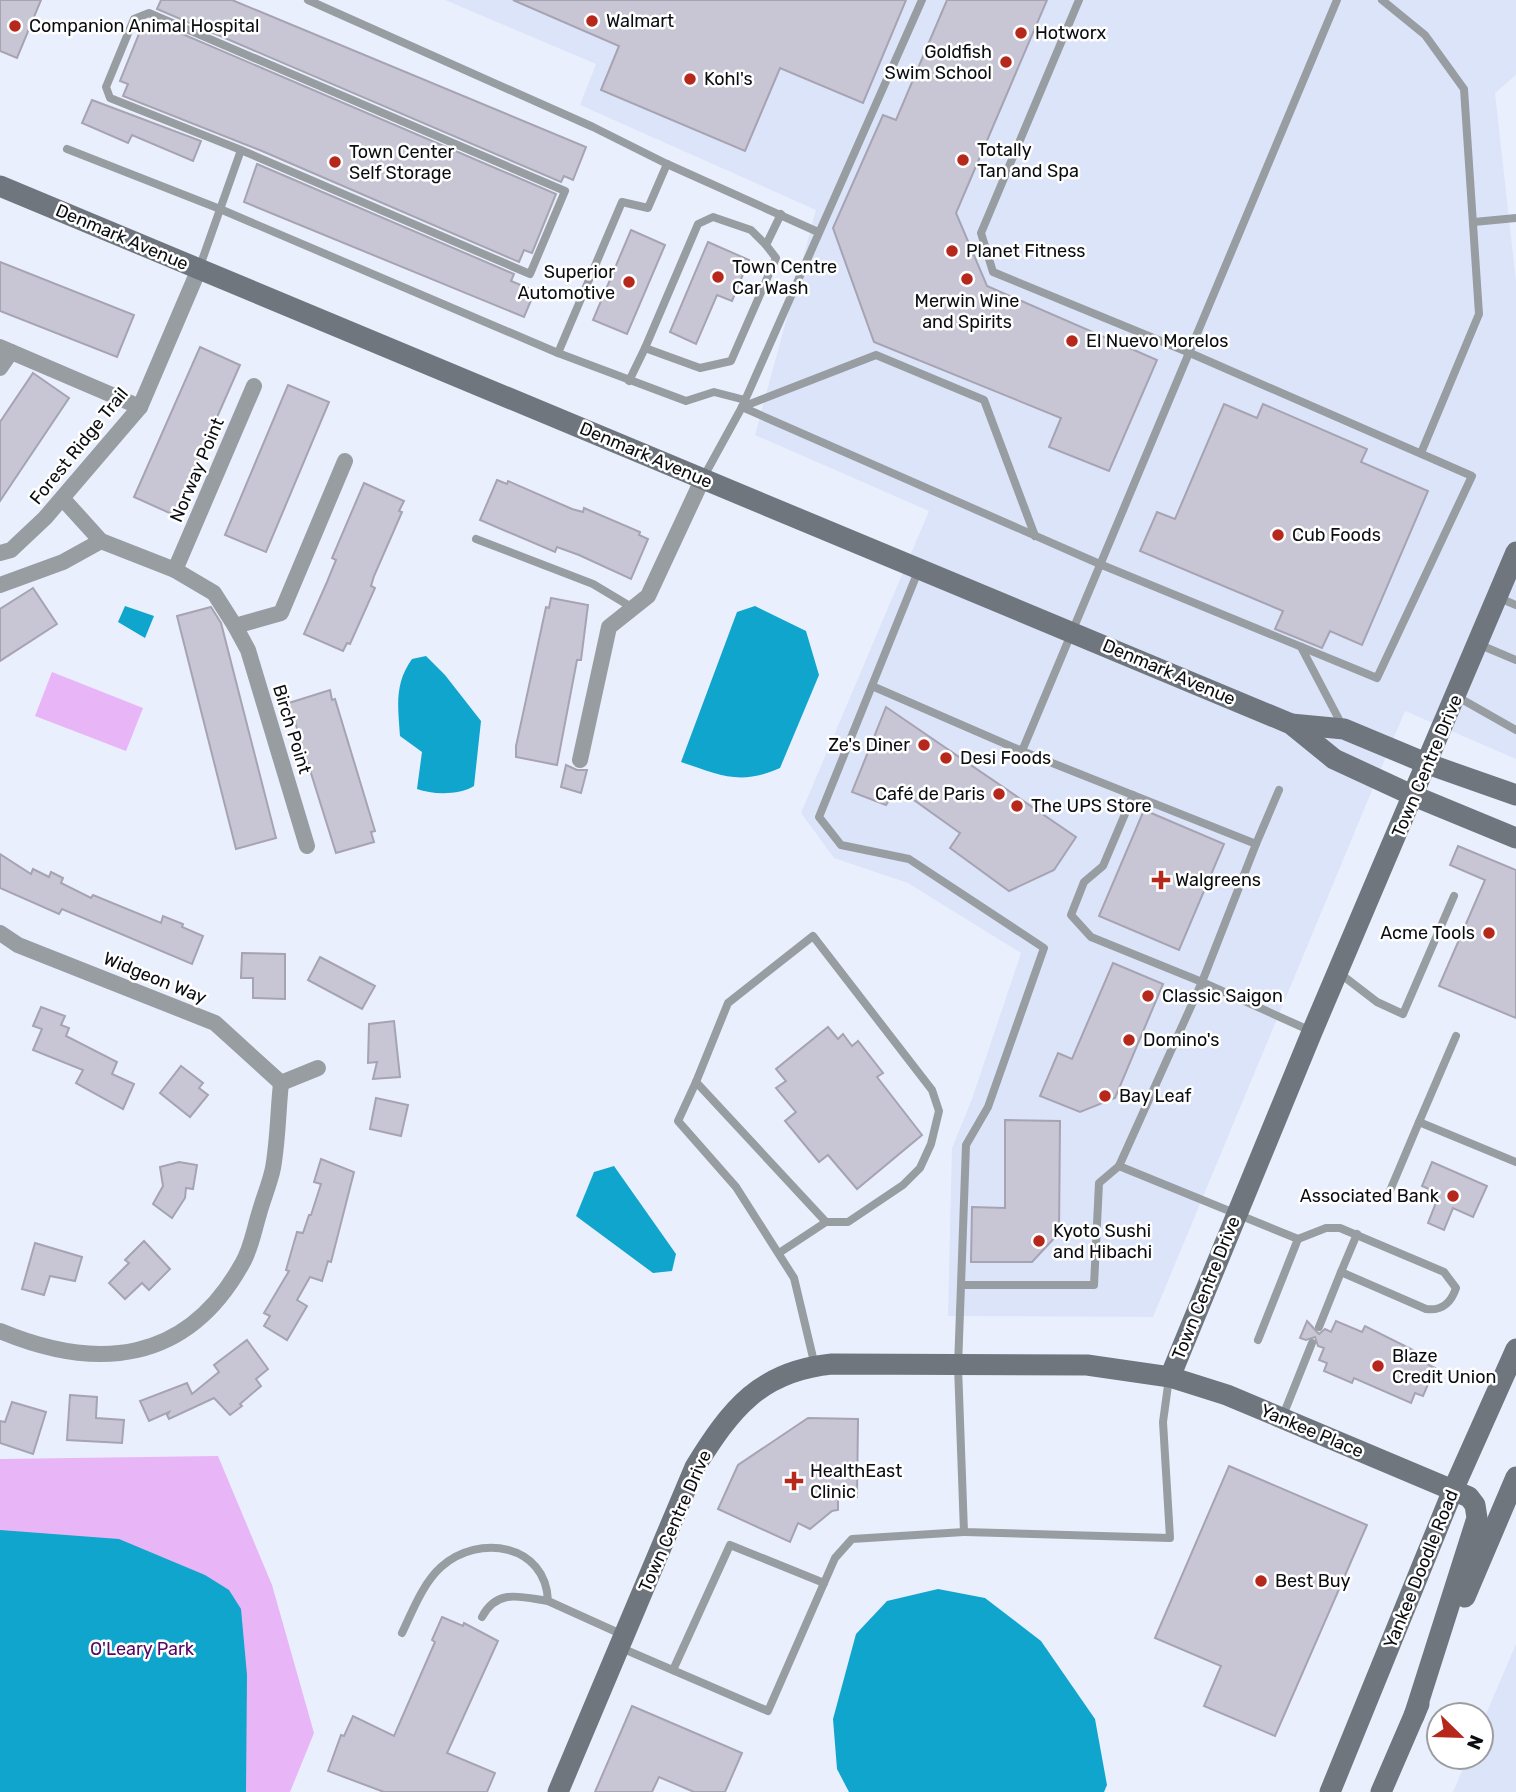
<svg xmlns="http://www.w3.org/2000/svg" width="1516" height="1792" viewBox="0 0 1516 1792" font-family="Rubik,sans-serif">
	<style>
		.built { fill: #dce4fa }
		.green { fill: #e8b5f7 }
		.water { fill: #10a5cd }
		.building { fill: #c8c6d5; stroke: #a6a3b2; stroke-width: 2 }
		.lines { fill: none; stroke-linecap: round; stroke-linejoin: round }
		.lane { stroke: #989da2; stroke-width: 8 }
		.street { stroke: #989da2; stroke-width: 16 }
		.secondary { stroke: #6f767d; stroke-width: 21 }
		.poi-dot { fill: #b6281c; stroke: #fff; stroke-width: 2.5 }
		.labels { text-anchor: middle; stroke-width: 5; stroke-linejoin: round; paint-order: stroke }
		.poi-label { font-size: 18px; fill: #0b0d11; stroke: #fff; text-anchor: start }
		.street-label { font-size: 18px; fill: #0b0d11; stroke: #fff }
		.park-label { font-size: 18px; fill: #540666; stroke: #fff }
	</style>
	<rect width="100%" height="100%" fill="#eaeffe"/>
	<g class="built">
		<path d="M445,0H1516V75L1495,93L1516,282V759L1405,711L1153,1317L948,1316L952,1148L972,1099L1021,953L908,883L834,858L801,813L929,511L755,435L816,210L580,105L596,64Z"/>
		<path d="M1516,1644V1792H1453L1468,1757H1481V1726Z"/>
	</g>
	<g class="green">
		<path d="M52,672L143,708L126,751L35,716Z"/>
		<path d="M218,1456L272,1585L314,1733L290,1792H0V1459Z"/>
	</g>
	<g class="water">
		<path d="M125,606L154,616L145,638L118,622Z"/>
		<path d="M755,606L806,631L819,675L780,768C740,786 720,775 681,762L737,612Z"/>
		<path d="M426,656L445,675L481,721L474,786C460,795 433,795 417,789L422,752L400,736C398,707 394,684 412,659Z"/>
		<path d="M614,1166L676,1254L672,1271L653,1273L576,1216L594,1172Z"/>
		<path d="M0,1530L119,1539L205,1575L229,1590L241,1609L247,1675L246,1792H0Z"/>
		<path d="M938,1589L985,1598L1041,1641L1095,1719L1107,1785L1104,1792H849L837,1769L833,1719L856,1634L887,1601Z"/>
	</g>
	<g class="building">
		<path d="M0,0H41L17,58L0,51Z"/>
		<path d="M161,0H232L586,147L573,180L564,176L561,182L157,9Z"/>
		<path d="M513,0H906L863,103L780,68L745,151L601,90L619,46Z"/>
		<path d="M947,0H1047L956,213L987,286L1157,360L1109,471L1049,447L1061,418L874,342L833,228L883,115L896,120Z"/>
		<path d="M152,21L556,194L532,253L524,250L519,262L262,151L123,96L128,84L120,81L141,29L147,32Z"/>
		<path d="M92,100L201,141L193,161L132,135L128,143L82,123Z"/>
		<path d="M257,164L514,274L511,281L535,291L524,317L244,202Z"/>
		<path d="M631,230L665,245L627,334L593,320Z"/>
		<path d="M708,242L749,260L732,301L717,295L696,344L670,332Z"/>
		<path d="M0,262L134,315L117,357L0,311Z"/>
		<path d="M200,347L240,365L174,515L134,497Z"/>
		<path d="M33,373L69,398L0,501V422Z"/>
		<path d="M288,385L329,402L266,552L225,535Z"/>
		<path d="M1224,404L1257,418L1263,404L1367,449L1361,462L1428,491L1362,645L1330,631L1322,648L1275,629L1283,611L1140,551L1157,512L1175,519Z"/>
		<path d="M497,480L507,484L508,481L572,509L583,512L584,508L640,532L639,535L648,539L631,579L579,555L557,547L555,552L480,520Z"/>
		<path d="M364,483L404,501L399,511L402,512L374,576L371,586L375,588L350,644L347,643L343,651L304,634L327,582L336,560L332,558Z"/>
		<path d="M33,588L57,624L0,661V609Z"/>
		<path d="M551,598L588,605L581,660H577L557,765L516,757V746L546,607L549,608Z"/>
		<path d="M211,607L221,623L276,838L236,849L177,616Z"/>
		<path d="M330,690L332,700L335,699L375,831L371,832L374,842L336,853L289,703Z"/>
		<path d="M886,707L1076,837L1054,870L1009,891L950,848L960,833L897,788L886,805L852,792Z"/>
		<path d="M566,765L577,770H587L581,793L561,787Z"/>
		<path d="M1144,810L1224,844L1179,950L1099,916Z"/>
		<path d="M1458,846L1516,870V1018L1439,986L1485,880L1450,865Z"/>
		<path d="M0,854L31,874L33,869L49,877L51,872L63,878L61,883L91,898L93,895L161,923L163,916L183,924L182,927L203,936L192,964L62,909L59,914L0,888Z"/>
		<path d="M242,953L285,954V999L253,998V978H241Z"/>
		<path d="M320,957L375,986L362,1009L308,980Z"/>
		<path d="M1113,963L1163,984L1115,1098L1080,1112L1040,1096L1058,1053L1072,1059Z"/>
		<path d="M41,1007L65,1016L61,1025L69,1028L66,1036L117,1062L112,1074L134,1084L123,1109L76,1083L83,1070L33,1050L42,1029L33,1026Z"/>
		<path d="M394,1021L400,1077L373,1079L377,1062L368,1063L369,1024Z"/>
		<path d="M828,1027L838,1039L843,1034L852,1046L858,1041L883,1073L877,1077L922,1135L857,1189L828,1155L819,1162L785,1121L796,1112L776,1088L786,1081L776,1069Z"/>
		<path d="M181,1066L203,1083L199,1088L208,1095L190,1117L160,1093Z"/>
		<path d="M376,1098L408,1105L401,1136L370,1129Z"/>
		<path d="M1005,1120L1060,1121L1059,1233L1032,1262H971L972,1207L1005,1208Z"/>
		<path d="M321,1159L354,1172L331,1262L328,1261L322,1281L310,1277L297,1300L307,1306L287,1340L264,1326L270,1316L264,1313L289,1271L286,1270L297,1232L303,1233L309,1215H311L321,1184L314,1182Z"/>
		<path d="M179,1162L197,1165L193,1189L186,1188L185,1198L172,1218L153,1204L163,1186L160,1167Z"/>
		<path d="M1432,1162L1487,1186L1473,1217L1453,1208L1444,1230L1428,1223L1437,1200L1427,1195L1429,1189L1422,1186Z"/>
		<path d="M144,1241L170,1269L149,1290L142,1283L125,1299L109,1283L129,1263L125,1260Z"/>
		<path d="M35,1243L82,1257L75,1281L50,1276L44,1295L22,1289Z"/>
		<path d="M1307,1321L1319,1334L1325,1329L1331,1332L1336,1321L1362,1332L1365,1326L1429,1358L1427,1364L1435,1368L1423,1396L1415,1393L1411,1403L1354,1378L1352,1383L1324,1371L1327,1363L1319,1360L1324,1348L1318,1346L1315,1337L1306,1340L1300,1338Z"/>
		<path d="M247,1340L268,1369L256,1379L261,1386L240,1404L242,1406L230,1415L214,1398L169,1419L167,1415L169,1412L149,1421L140,1401L187,1383L192,1394L219,1372L214,1365Z"/>
		<path d="M70,1395L97,1397L96,1418L124,1420L122,1443L67,1440Z"/>
		<path d="M12,1402L46,1412L33,1454L0,1443V1421L5,1422Z"/>
		<path d="M808,1418L858,1419L857,1497H838V1510L832,1511L810,1529L798,1523L790,1542L718,1509L738,1465Z"/>
		<path d="M1229,1466L1367,1525L1275,1736L1204,1706L1221,1666L1155,1638Z"/>
		<path d="M442,1617L463,1626L464,1623L498,1641L447,1753L495,1773L487,1792H384L328,1771L341,1735L344,1736L353,1716L394,1736L435,1642L432,1640Z"/>
		<path d="M632,1706L742,1753L725,1792H694L659,1777L652,1792H595Z"/>
	</g>
	<g class="lines">
		<g class="lane">
			<path d="M308,0L593,127L667,164L818,232"/>
			<path d="M1382,0L1425,35L1464,89L1479,314L1421,453"/>
			<path d="M67,149L220,209L558,353"/>
			<path d="M667,164L648,208L622,202L558,353L686,401L714,392L745,400"/>
			<path d="M1474,222L1516,218"/>
			<path d="M200,266L241,150L110,98L106,87L134,19L149,13L565,191L530,274L241,150"/>
			<path d="M645,348L698,224L713,217L751,230L766,245"/>
			<path d="M629,381L645,348L700,368L731,361L776,258L766,245L781,214"/>
			<path d="M742,407L1102,565L1377,678L1472,476L1190,353L993,272L981,233L1079,0"/>
			<path d="M742,407L876,355L984,400L1035,536"/>
			<path d="M703,478L742,407L922,0"/>
			<path d="M476,539L593,584L633,608"/>
			<path d="M919,569L819,817L841,845L909,859L1044,948L988,1107L966,1145L961,1285"/>
			<path d="M1497,597L1516,605"/>
			<path d="M1478,644L1516,660"/>
			<path d="M1301,647L1343,727"/>
			<path d="M872,686L1022,751"/>
			<path d="M1456,696L1516,730"/>
			<path d="M1133,795L1103,866L1084,882L1071,915L1091,937L1202,982L1119,1166L1298,1239L1326,1228H1340L1444,1272L1456,1288C1451,1303 1442,1311 1426,1309L1341,1272L1319,1327"/>
			<path d="M1256,844L1279,790"/>
			<path d="M1338,972L1377,1002L1403,1014L1454,896"/>
			<path d="M1311,1031L1202,982L1256,844L1022,751L1337,0"/>
			<path d="M696,1082L728,1003L813,936L932,1090L939,1111L931,1144L920,1168L903,1185L848,1222H826"/>
			<path d="M1419,1122L1456,1036"/>
			<path d="M1119,1166L1099,1183L1094,1285H961L958,1366L964,1532L1170,1538L1163,1422L1169,1378"/>
			<path d="M1389,1193L1419,1122L1516,1162"/>
			<path d="M779,1253L826,1222L696,1082L678,1121L736,1187L794,1278L815,1366"/>
			<path d="M1341,1272L1357,1234"/>
			<path d="M1258,1340L1298,1239"/>
			<path d="M1282,1418L1312,1343"/>
			<path d="M482,1617C497,1588 521,1597 548,1601"/>
			<path d="M402,1633C412,1612 423,1583 441,1567C479,1533 546,1544 548,1601L621,1634"/>
			<path d="M619,1647L768,1711L835,1558L852,1539L964,1532"/>
			<path d="M673,1670L730,1545L824,1583"/>
		</g>
		<g class="street">
			<path d="M0,347L140,407"/>
			<path d="M0,368L11,352"/>
			<path d="M63,499L101,541L175,570L214,593L235,626L281,613L345,461"/>
			<path d="M0,553L11,550L45,518L140,407L199,269"/>
			<path d="M175,570L254,386"/>
			<path d="M0,585L63,562L101,541"/>
			<path d="M235,626L248,650L307,846"/>
			<path d="M580,760L609,627L648,596L703,478"/>
			<path d="M0,933L18,945L215,1023L281,1083"/>
			<path d="M281,1083L318,1068"/>
			<path d="M0,1331C98,1372 187,1363 242,1264C251,1249 254,1230 259,1214C263,1199 270,1183 273,1168C278,1140 278,1111 281,1083"/>
		</g>
		<g class="secondary">
			<path d="M0,186L1291,724L1334,759L1414,796L1516,838"/>
			<path d="M1291,724L1344,729L1428,764L1516,795"/>
			<path d="M1170,1377L1312,1032L1516,552"/>
			<path d="M1465,1597L1516,1477"/>
			<path d="M558,1792L695,1467C731,1409 760,1371 832,1364L1087,1365L1170,1377L1227,1395L1469,1497L1475,1505L1477,1518L1414,1716"/>
			<path d="M1330,1792L1453,1490L1516,1349"/>
			<path d="M1381,1792L1419,1704"/>
		</g>
	</g>
	<g class="poi-dot">
		<circle cx="592" cy="21" r="7"/>
		<circle cx="15" cy="26" r="7"/>
		<circle cx="1021" cy="33" r="7"/>
		<circle cx="1006" cy="62" r="7"/>
		<circle cx="690" cy="79" r="7"/>
		<circle cx="963" cy="160" r="7"/>
		<circle cx="335" cy="162" r="7"/>
		<circle cx="952" cy="251" r="7"/>
		<circle cx="718" cy="277" r="7"/>
		<circle cx="967" cy="279" r="7"/>
		<circle cx="629" cy="282" r="7"/>
		<circle cx="1072" cy="341" r="7"/>
		<circle cx="1278" cy="535" r="7"/>
		<circle cx="924" cy="745" r="7"/>
		<circle cx="946" cy="758" r="7"/>
		<circle cx="999" cy="794" r="7"/>
		<circle cx="1017" cy="806" r="7"/>
		<path d="M1157.5 869.5h7v7h7v7h-7v7h-7v-7h-7v-7h7z"/>
		<circle cx="1489" cy="933" r="7"/>
		<circle cx="1148" cy="996" r="7"/>
		<circle cx="1129" cy="1040" r="7"/>
		<circle cx="1105" cy="1096" r="7"/>
		<circle cx="1453" cy="1196" r="7"/>
		<circle cx="1039" cy="1241" r="7"/>
		<circle cx="1378" cy="1366" r="7"/>
		<path d="M790.5 1470.5h7v7h7v7h-7v7h-7v-7h-7v-7h7z"/>
		<circle cx="1261" cy="1581" r="7"/>
	</g>
	<g class="labels">
		<g class="poi-label">
			<text x="606" y="27">Walmart</text>
			<text x="29" y="32">Companion Animal Hospital</text>
			<text x="1035" y="39">Hotworx</text>
			<text x="992" y="58" text-anchor="end">Goldfish<tspan x="992" dy="21">Swim School</tspan></text>
			<text x="704" y="85">Kohl's</text>
			<text x="977" y="156">Totally<tspan x="977" dy="21">Tan and Spa</tspan></text>
			<text x="349" y="158">Town Center<tspan x="349" dy="21">Self Storage</tspan></text>
			<text x="966" y="257">Planet Fitness</text>
			<text x="732" y="273">Town Centre<tspan x="732" dy="21">Car Wash</tspan></text>
			<text x="615" y="278" text-anchor="end">Superior<tspan x="615" dy="21">Automotive</tspan></text>
			<text x="967" y="307" text-anchor="middle">Merwin Wine<tspan x="967" dy="21">and Spirits</tspan></text>
			<text x="1086" y="347">El Nuevo Morelos</text>
			<text x="1292" y="541">Cub Foods</text>
			<text x="910" y="751" text-anchor="end">Ze's Diner</text>
			<text x="960" y="764">Desi Foods</text>
			<text x="985" y="800" text-anchor="end">Café de Paris</text>
			<text x="1031" y="812">The UPS Store</text>
			<text x="1175" y="886">Walgreens</text>
			<text x="1475" y="939" text-anchor="end">Acme Tools</text>
			<text x="1162" y="1002">Classic Saigon</text>
			<text x="1143" y="1046">Domino's</text>
			<text x="1119" y="1102">Bay Leaf</text>
			<text x="1439" y="1202" text-anchor="end">Associated Bank</text>
			<text x="1053" y="1237">Kyoto Sushi<tspan x="1053" dy="21">and Hibachi</tspan></text>
			<text x="1392" y="1362">Blaze<tspan x="1392" dy="21">Credit Union</tspan></text>
			<text x="810" y="1477">HealthEast<tspan x="810" dy="21">Clinic</tspan></text>
			<text x="1275" y="1587">Best Buy</text>
		</g>
		<g class="street-label">
			<text transform="translate(122 237) rotate(23)" y="6">Denmark Avenue</text>
			<text transform="translate(79 446) rotate(-51)" y="6">Forest Ridge Trail</text>
			<text transform="translate(646 455) rotate(23)" y="6">Denmark Avenue</text>
			<text transform="translate(197 470) rotate(-67)" y="6">Norway Point</text>
			<text transform="translate(1169 672) rotate(23)" y="6">Denmark Avenue</text>
			<text transform="translate(292 729) rotate(73)" y="6">Birch Point</text>
			<text transform="translate(1427 766) rotate(-67)" y="6">Town Centre Drive</text>
			<text transform="translate(155 978) rotate(22)" y="6">Widgeon Way</text>
			<text transform="translate(1206 1288) rotate(-68)" y="6">Town Centre Drive</text>
			<text transform="translate(1312 1431) rotate(23)" y="6">Yankee Place</text>
			<text transform="translate(675 1521) rotate(-66)" y="6">Town Centre Drive</text>
			<text transform="translate(1421 1569) rotate(-68)" y="6">Yankee Doodle Road</text>
		</g>
		<g class="park-label">
			<text x="142" y="1655">O'Leary Park</text>
		</g>
	</g>
	<g transform="translate(1460 1736) rotate(113)"><circle r="33" fill="#ffffff" stroke="#9d9ea0" stroke-width="2"/>
	<path d="M0-5L12 26L0 18L-12 26Z" fill="#b6281c"/>
	<text y="-10" font-size="19" font-weight="bold" text-anchor="middle" fill="#0b0d11">N</text>
	</g>
</svg>
